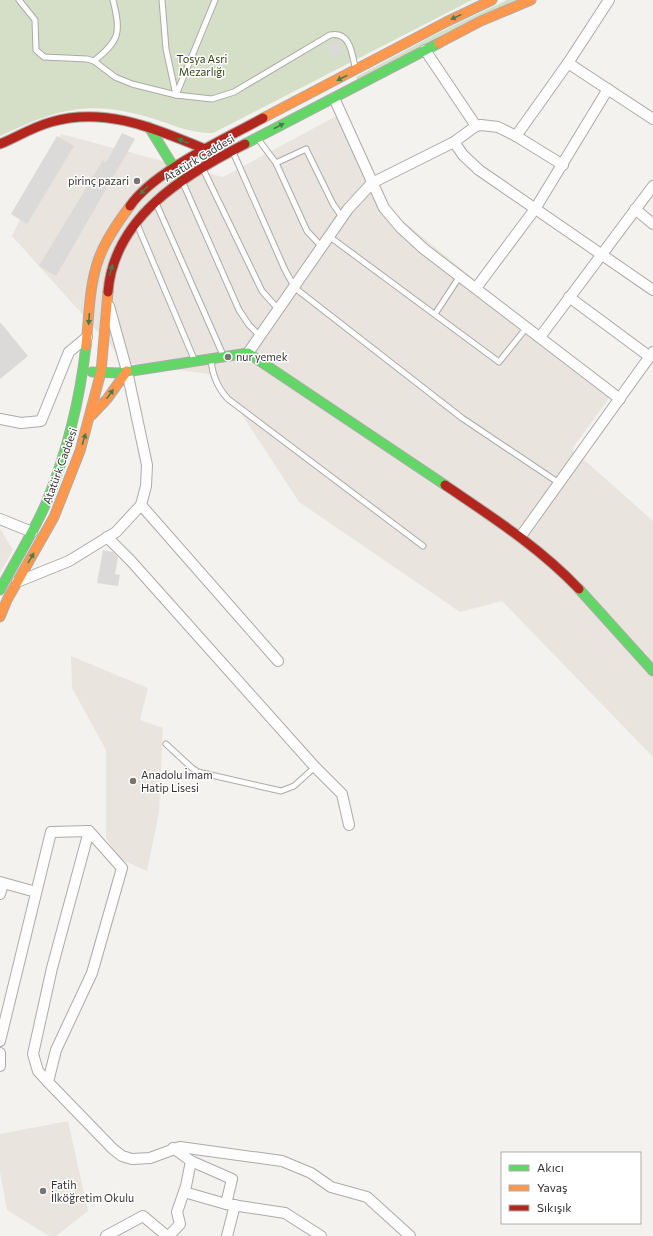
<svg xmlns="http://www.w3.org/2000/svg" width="653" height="1236" viewBox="0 0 653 1236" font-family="Commissioner,sans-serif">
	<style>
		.built { fill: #e9e5de }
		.green { fill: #d5dec6 }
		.building { fill: #dcdad8 }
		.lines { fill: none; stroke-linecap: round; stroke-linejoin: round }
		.lane-casing { stroke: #acaba9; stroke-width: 7 }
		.street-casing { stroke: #acaba9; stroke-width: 12 }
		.fast-casing { stroke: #acaba9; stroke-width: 11 }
		.slow-casing { stroke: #acaba9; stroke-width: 11 }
		.jam-casing { stroke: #acaba9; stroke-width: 11 }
		.lane { stroke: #fdfdfd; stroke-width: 5 }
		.street { stroke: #fdfdfd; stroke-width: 10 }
		.fast { stroke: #63d668; stroke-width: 9 }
		.slow { stroke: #ff974d; stroke-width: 9 }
		.jam { stroke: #b3261e; stroke-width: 9 }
		.oneway { fill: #497c4a }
		.poi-dot { fill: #777574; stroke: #fff; stroke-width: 1.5 }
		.labels { text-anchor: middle; stroke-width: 3; stroke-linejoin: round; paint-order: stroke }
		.park-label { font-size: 11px; fill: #2e4011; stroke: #fff }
		.street-label { font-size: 11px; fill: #343231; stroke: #fff }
		.poi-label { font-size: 11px; fill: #343231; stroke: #fff; text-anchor: start }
	</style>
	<rect width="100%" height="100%" fill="#f4f2ef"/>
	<g class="built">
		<path d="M342,113L386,207L613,393L572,449L653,521V757L502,601L460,612L299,502L216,375L126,363L12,236L61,134L223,177Z"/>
		<path d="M0,528L13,550L0,573Z"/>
		<path d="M71,656L148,688L140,720L163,728L159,813L147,871L120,859L106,838V750L72,688Z"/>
		<path d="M68,1121L88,1211L56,1236H49L7,1210L0,1172V1134Z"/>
	</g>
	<g class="green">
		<path d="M0,0H472L213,133C191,134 168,123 148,117C88,99 54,110 0,136Z"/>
		<path d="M507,0H518L358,81L356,77L440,32Z"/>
	</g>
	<g class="building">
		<path d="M338,41L343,51L332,57L327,46Z"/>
		<path d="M122,133L135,139L56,276L39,266L103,160L106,163Z"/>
		<path d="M57,136L74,146L27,224L11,214Z"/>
		<path d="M0,322L28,356L0,379Z"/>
		<path d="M103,550L113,552L118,557L115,574L120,575L118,586L97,583Z"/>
	</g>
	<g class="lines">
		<g class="lane-casing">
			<g id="lane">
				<path d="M19,0L35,20L36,50L44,57L87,59L94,61L115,77L132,84L176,95L212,99L234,92L330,35C350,31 352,53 355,67"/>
				<path d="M162,0L166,49L176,95"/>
				<path d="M94,61C120,40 121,33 113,0"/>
				<path d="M176,95L215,0"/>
				<path d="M258,139L276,163L307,231L322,247"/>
				<path d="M233,152L285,270L295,288L462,418L559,483"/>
				<path d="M276,163L306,149L333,204L342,217"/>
				<path d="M203,169L262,291L278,309"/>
				<path d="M183,183L239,310L249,325L260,336"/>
				<path d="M156,203L223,355"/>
				<path d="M137,224L194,359"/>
				<path d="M330,237L499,362L527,327"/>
				<path d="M435,314L460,276"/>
				<path d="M211,359C212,375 217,387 228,399L423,546"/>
				<path d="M166,744L192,768L198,772L281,791L294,786L315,767"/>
			</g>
		</g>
		<g class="street-casing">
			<g id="street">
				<path d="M425,50L476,126"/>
				<path d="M568,63L653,119"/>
				<path d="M334,98L384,208L400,227L424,249L620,399"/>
				<path d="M516,136L568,63L609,0"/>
				<path d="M454,142L463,155L479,170L653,290"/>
				<path d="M635,209L653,224"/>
				<path d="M476,288L535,209L608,89"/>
				<path d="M569,297L650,357"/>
				<path d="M540,337L653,186"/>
				<path d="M248,353L348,209L372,183L454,142L476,126L481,125L498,127L516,136L563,165"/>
				<path d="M0,419L21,423L41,421L69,352L87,337"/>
				<path d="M141,505L278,661"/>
				<path d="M0,519L32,532"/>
				<path d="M521,536L653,352"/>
				<path d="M107,537L131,561L315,767L342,794L349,825"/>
				<path d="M17,582L69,561L116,532L141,505L146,486L147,465L127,371L109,306"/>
				<path d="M0,882L36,892"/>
				<path d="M0,894L3,884"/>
				<path d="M0,1041L51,832L89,831L122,868L92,973L56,1050L48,1082L113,1149L122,1156L132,1159L150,1158L180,1147L282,1161L311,1173L331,1187L367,1197L410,1236"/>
				<path d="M0,1053V1066"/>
				<path d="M48,1082L38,1071L33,1054L52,968L89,831"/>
				<path d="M173,1148L191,1161L232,1179L226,1204"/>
				<path d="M184,1192L226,1204L285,1213L321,1236"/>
				<path d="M106,1236L143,1216L167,1236"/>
				<path d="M169,1236L180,1224L177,1212L186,1186L191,1161"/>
				<path d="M227,1236L235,1205"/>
			</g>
		</g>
		<g class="fast-casing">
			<g id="fast">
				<path d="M149,127L178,174"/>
				<path d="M245,144L439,43"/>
				<path d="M92,372L119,373L248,353L445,485"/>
				<path d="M579,589L653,671"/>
				<path d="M0,590C15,561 34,532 47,501C67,452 80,398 86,346"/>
			</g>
		</g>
		<g class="slow-casing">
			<g id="slow">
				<path d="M439,43L481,21L531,0"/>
				<path d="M263,118L446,22L492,0"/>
				<path d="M86,346C89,317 89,285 99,258C106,239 118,222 130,206"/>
				<path d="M92,415L107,399L127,371"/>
				<path d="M0,617L7,600L54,517L80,451L101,372L108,292"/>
			</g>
		</g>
		<g class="jam-casing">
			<g id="jam">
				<path d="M0,144C17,137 33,127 51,122C106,106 155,129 205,149L209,154"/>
				<path d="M130,206C154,171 225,139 263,118"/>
				<path d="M108,292C114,217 184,175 245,144"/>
				<path d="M445,485C492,517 539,547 579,589"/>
			</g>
		</g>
		<use href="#lane" class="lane"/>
		<use href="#street" class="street"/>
		<use href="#fast" class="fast"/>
		<use href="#slow" class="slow"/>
		<use href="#jam" class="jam"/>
	</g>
	<defs><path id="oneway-solid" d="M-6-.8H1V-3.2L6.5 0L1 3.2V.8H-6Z"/></defs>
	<g class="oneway">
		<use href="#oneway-solid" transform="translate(456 17) rotate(154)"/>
		<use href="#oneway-solid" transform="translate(342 78) rotate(153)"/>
		<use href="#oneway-solid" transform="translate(279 126) rotate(-28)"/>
		<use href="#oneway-solid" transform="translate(183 141) rotate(-158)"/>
		<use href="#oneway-solid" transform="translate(144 190) rotate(135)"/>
		<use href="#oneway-solid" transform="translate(111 270) rotate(-74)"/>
		<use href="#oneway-solid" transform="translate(89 319) rotate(94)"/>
		<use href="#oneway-solid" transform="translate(110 394) rotate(-54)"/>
		<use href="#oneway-solid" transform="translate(84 439) rotate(-72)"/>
		<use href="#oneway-solid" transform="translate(31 558) rotate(-60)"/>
	</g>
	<g class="poi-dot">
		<circle cx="137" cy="181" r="4"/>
		<circle cx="228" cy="357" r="4"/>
		<circle cx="133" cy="781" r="4"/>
		<circle cx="43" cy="1191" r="4"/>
	</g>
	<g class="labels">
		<g class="park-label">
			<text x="202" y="63">Tosya Asri<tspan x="202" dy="13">Mezarlığı</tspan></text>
		</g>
		<g class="street-label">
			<text transform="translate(199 158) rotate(-31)" y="4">Atatürk Caddesi</text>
			<text transform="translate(60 466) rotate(-70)" y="4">Atatürk Caddesi</text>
		</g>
		<g class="poi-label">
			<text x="129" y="185" text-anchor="end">pirinç pazari</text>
			<text x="236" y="361">nur yemek</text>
			<text x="141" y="779">Anadolu İmam<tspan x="141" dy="13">Hatip Lisesi</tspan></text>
			<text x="51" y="1189">Fatih<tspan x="51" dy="13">İlköğretim Okulu</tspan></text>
		</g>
	</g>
	<rect x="501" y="1152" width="140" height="72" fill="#ffffff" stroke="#aeadad"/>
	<rect x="509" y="1165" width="20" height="6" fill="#63d668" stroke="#aeadad"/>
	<text x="537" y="1172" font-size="12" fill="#343231">Akıcı</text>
	<rect x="509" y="1185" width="20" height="6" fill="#ff974d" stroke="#aeadad"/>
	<text x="537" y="1192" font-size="12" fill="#343231">Yavaş</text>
	<rect x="509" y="1205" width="20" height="6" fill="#b3261e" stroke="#aeadad"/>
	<text x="537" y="1212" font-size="12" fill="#343231">Sıkışık</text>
</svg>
